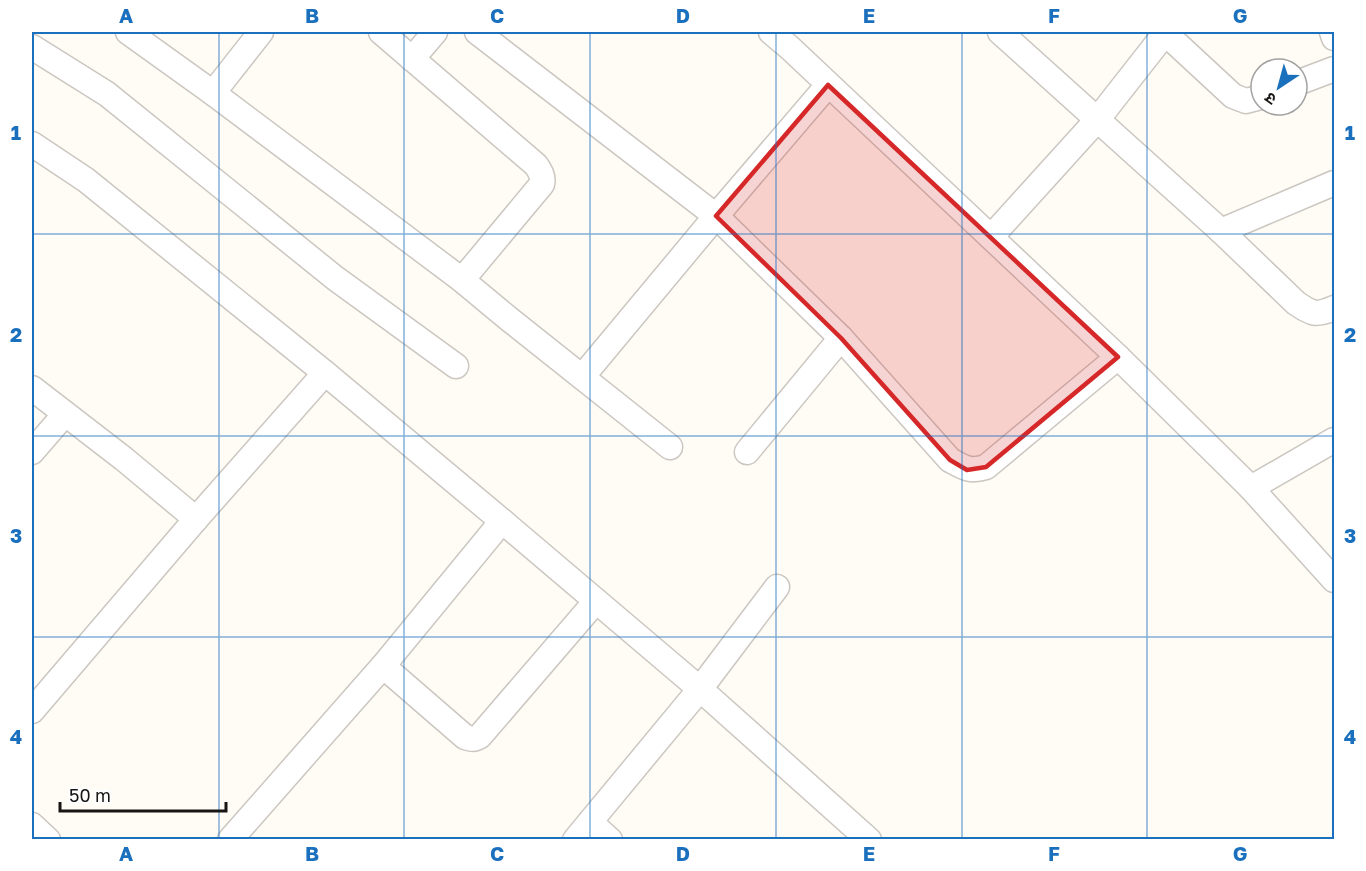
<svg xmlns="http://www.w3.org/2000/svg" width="1366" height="871" viewBox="0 0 1366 871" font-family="'Golos Text','Noto Sans Devanagari',sans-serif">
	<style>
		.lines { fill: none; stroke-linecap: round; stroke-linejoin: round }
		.minor-casing { stroke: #cbc6c0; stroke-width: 27 }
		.minor { stroke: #fff; stroke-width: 24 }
		.marked { fill: #d62828; fill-opacity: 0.2; stroke: #d62828; stroke-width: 4.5; stroke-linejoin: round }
		.grid { fill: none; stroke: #1b70be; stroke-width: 1.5; stroke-opacity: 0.55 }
		.neatline { fill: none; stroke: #1b70be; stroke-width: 2 }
		.grid-label { font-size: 20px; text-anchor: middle; font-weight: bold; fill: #1b70be }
	</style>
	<rect width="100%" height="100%" fill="#fffbf5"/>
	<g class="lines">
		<g class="minor-casing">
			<g id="minor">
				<path d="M128,32L213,93L462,280L509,319L670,447"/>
				<path d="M381,32L536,165C540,171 544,177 542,184L462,280"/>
				<path d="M477,32L716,216L841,338L950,460C965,468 969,472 986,467L1118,357"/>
				<path d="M771,32L790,48L1118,357L1251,488L1334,580"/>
				<path d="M1000,32L1221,231L1296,303C1312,314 1316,316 1334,308"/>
				<path d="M1332,32L1334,38"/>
				<path d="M1165,33L1233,96L1246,101L1261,97"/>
				<path d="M32,47L107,94L335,278L456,366"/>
				<path d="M412,59L435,32"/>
				<path d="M1297,83L1334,69"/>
				<path d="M213,93L261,32"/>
				<path d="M32,144L86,180L325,373L502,521L700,689L869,840"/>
				<path d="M1221,231L1334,183"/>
				<path d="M991,237L1097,120L1166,32"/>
				<path d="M582,377L716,216L828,85"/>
				<path d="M32,388L124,459L196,519"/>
				<path d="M32,452L64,415"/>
				<path d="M747,452L841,338"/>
				<path d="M1251,488L1334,440"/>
				<path d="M383,666L465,737C471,739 474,740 480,736L596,601"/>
				<path d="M32,711L196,519L325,373"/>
				<path d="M590,822L610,840"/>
				<path d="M32,825L48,840"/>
				<path d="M230,840L383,666L502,521"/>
				<path d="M575,840L700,689L777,587"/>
			</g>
		</g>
		<use href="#minor" class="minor"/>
	</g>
	<path class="marked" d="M828,85L1118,357L986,467L967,470L950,460L841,338L716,216Z"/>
	<path class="grid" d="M219,32V840M404,32V840M590,32V840M776,32V840M962,32V840M1147,32V840M32,234H1334M32,436H1334M32,637H1334"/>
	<rect width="1366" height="871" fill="none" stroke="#ffffff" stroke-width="66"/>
	<g transform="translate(1279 87) rotate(216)"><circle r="28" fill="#ffffff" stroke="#a3a2a1" stroke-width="1.5"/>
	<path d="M0-4.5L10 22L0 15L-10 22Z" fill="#1b70be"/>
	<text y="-9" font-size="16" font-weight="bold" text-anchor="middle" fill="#181614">उ</text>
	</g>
	<path d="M60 802v9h166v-9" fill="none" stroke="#181614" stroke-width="3"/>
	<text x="69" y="802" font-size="18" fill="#181614" stroke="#ffffff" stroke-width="4.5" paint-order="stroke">50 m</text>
	<rect x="33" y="33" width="1300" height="805" class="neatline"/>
	<g class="grid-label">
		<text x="126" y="23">A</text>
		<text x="312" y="23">B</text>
		<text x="497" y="23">C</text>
		<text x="683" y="23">D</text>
		<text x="869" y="23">E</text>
		<text x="1054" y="23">F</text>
		<text x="1240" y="23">G</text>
		<text x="16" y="140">1</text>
		<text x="1350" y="140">1</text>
		<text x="16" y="342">2</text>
		<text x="1350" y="342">2</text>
		<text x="16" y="543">3</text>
		<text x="1350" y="543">3</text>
		<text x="16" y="744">4</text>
		<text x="1350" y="744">4</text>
		<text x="126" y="861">A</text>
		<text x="312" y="861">B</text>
		<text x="497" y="861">C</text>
		<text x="683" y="861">D</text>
		<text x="869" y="861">E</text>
		<text x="1054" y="861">F</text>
		<text x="1240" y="861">G</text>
	</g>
</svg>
